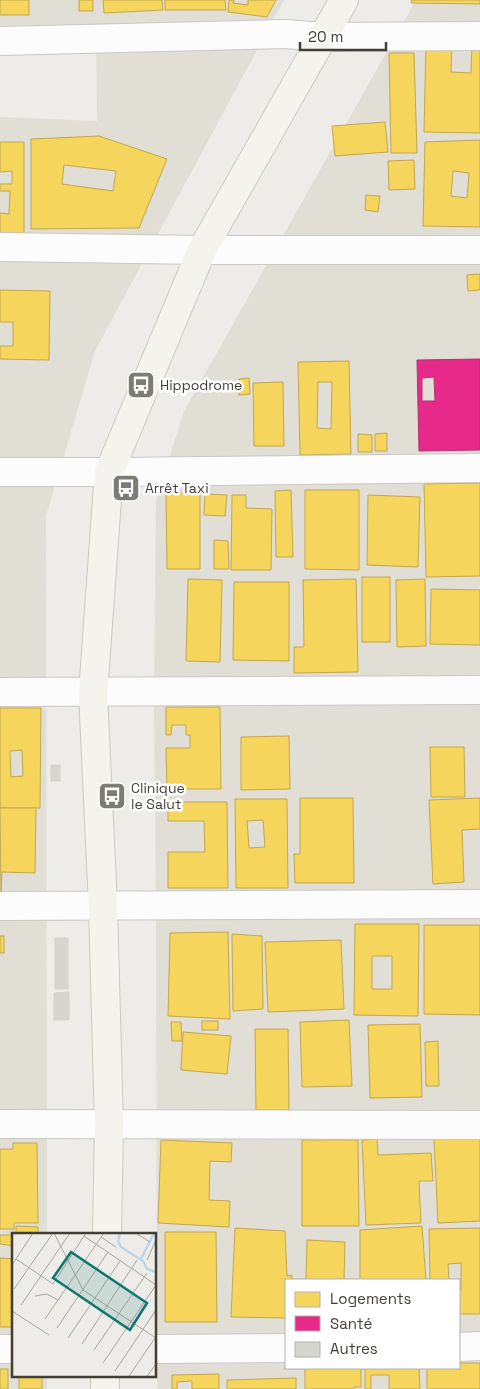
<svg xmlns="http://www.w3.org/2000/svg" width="480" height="1389" viewBox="0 0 480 1389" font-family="'Space Grotesk',sans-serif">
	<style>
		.residential { fill: #e1ded5; fill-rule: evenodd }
		.homes { fill: #f6d55c; stroke: #c0a750; fill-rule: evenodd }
		.health { fill: #e7298a; stroke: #b62f70; fill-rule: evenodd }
		.building { fill: #d7d5d0; stroke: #d6d3ce }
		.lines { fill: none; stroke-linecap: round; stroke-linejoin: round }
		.street-casing { stroke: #cac8c4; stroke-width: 30 }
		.secondary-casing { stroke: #ccc9bf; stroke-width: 30 }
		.street { stroke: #fcfcfc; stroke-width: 28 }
		.secondary { stroke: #f5f3ee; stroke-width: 28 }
		.labels { text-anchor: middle; stroke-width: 5; stroke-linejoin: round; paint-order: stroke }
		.poi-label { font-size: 14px; fill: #423d35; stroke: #fff; text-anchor: start }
		.inset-river { fill: none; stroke: #bbd6e9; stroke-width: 2.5 }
		.inset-road { fill: none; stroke: #a9a6a0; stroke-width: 1 }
		.view { fill: #0f766e; fill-opacity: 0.15; stroke: #0f766e; stroke-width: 2.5 }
		.inset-edge { fill: none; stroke: #423d35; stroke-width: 2.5 }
	</style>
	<rect width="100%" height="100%" fill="#eeece8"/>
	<g class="residential">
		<path d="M0,0H284L95,351L46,516L47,1234H14V1375H47V1389H0V117L97,121L96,24L0,26Z"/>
		<path d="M416,0H480V1389H157L156,900L154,705L156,500L184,411ZM286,1280H459V1368H286Z"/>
	</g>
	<g class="homes">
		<rect x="0" y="0" width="29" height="15"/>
		<rect x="79" y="0" width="14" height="11"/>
		<path d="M103,0H162L163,10L104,13Z"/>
		<path d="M165,0H225L226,10H165Z"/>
		<path d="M229,0H234L233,3L248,5V0H276L267,17L228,12Z"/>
		<path d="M412,0H480V4L411,3Z"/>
		<path d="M480,39V133L424,132L426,42ZM452,42H472L471,73L451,72Z"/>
		<path d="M389,53H414L417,153H391Z"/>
		<path d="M385,122L388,152L335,156L332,126Z"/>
		<path d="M99,136L167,159L139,228L31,229V139ZM64,165L116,171L113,191L62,184Z"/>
		<path d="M480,140V227L423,226L425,142ZM453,171L469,173L467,198L451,196Z"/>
		<path d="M0,142H24V233H0V213L9,214L10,191H0V184H12V171L0,172Z"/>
		<path d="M414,160L415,189L389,190L388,161Z"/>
		<path d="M366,195L380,196L378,212L365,210Z"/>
		<path d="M480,274V290L468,291L467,275Z"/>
		<path d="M0,290L50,291L49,360L0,359V346H13V322H0Z"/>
		<path d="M349,361L351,454L300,455L298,362ZM318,382H332L331,429L317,428Z"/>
		<path d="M249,378L250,394L239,395V379Z"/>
		<path d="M283,382L284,446H254L253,383Z"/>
		<path d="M387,433V451H375V434Z"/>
		<path d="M358,434L372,435V452H358Z"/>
		<path d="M480,483V576L426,577L424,484Z"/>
		<path d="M291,490L293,557H276L275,491Z"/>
		<path d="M305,490H359V570L305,569Z"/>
		<path d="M166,493H200V569H167Z"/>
		<path d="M205,494L227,495L225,516L204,515Z"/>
		<path d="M232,495H246V508L272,509L271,570H231Z"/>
		<path d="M368,495L420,497L418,567L367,565Z"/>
		<path d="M214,540L228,541L229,569H214Z"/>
		<rect x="362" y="577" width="28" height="65"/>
		<path d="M188,579L222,580L220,662L186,661Z"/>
		<path d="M356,579L358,672L294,673V647H304L303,580Z"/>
		<path d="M425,579L426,646L397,647L396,580Z"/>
		<path d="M234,582H289V661L233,660Z"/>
		<path d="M431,589L480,590V645L430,644Z"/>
		<path d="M166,707H220L221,789H167L166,748H190V735H186V725H172L171,735H166Z"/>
		<path d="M0,708H41L40,808H0ZM22,750L23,776L11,777L10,751Z"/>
		<path d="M289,736L290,789L241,790V737Z"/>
		<path d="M430,747H464L465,797H431Z"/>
		<path d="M300,798H353L354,883H295L294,854H300Z"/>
		<path d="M480,798V829L462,830L464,882L433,884L429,800Z"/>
		<path d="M235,799H287L288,888H236ZM263,820L265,847L249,848L247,821Z"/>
		<path d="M168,802H227L228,888H168V852H205L204,821H168Z"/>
		<path d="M0,808H36L35,873L2,872L1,893Z"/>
		<path d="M355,924H419L418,1016L354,1015ZM372,956H392V989H372Z"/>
		<path d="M424,925H480V1015L424,1014Z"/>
		<path d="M228,932L230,1019L168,1016L170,933Z"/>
		<path d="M232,934L262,936L263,1009L233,1011Z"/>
		<rect x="0" y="936" width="4" height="17"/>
		<path d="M341,940L344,1009L268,1012L265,942Z"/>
		<path d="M349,1020L352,1086L302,1087L300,1022Z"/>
		<rect x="202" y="1021" width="16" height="9"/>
		<path d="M171,1022H181L182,1041H172Z"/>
		<path d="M420,1024L422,1097L370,1098L368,1025Z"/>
		<path d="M255,1029H288L289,1110H256Z"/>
		<path d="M183,1032L231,1036L227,1074L181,1070Z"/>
		<path d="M438,1041L439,1086H426L425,1042Z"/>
		<path d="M480,1137V1221L438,1223L434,1139Z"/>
		<path d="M377,1139L378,1155L431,1153L433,1181H419L421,1223L366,1225L362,1140Z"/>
		<path d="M161,1140L232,1143L231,1162L210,1161L209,1200L230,1201L229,1227L158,1223Z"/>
		<path d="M302,1140H358L359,1226H302Z"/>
		<path d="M13,1143H37L38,1223H14V1229H0V1149H13Z"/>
		<path d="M16,1226L38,1227V1234H16Z"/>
		<path d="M422,1226L426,1280H360V1230Z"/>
		<path d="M235,1228L285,1231L287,1276L292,1275V1280H286V1318L231,1317Z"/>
		<path d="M480,1228V1314H459V1290H461V1263L448,1264L449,1280H430L429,1229Z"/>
		<path d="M165,1232H216L217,1322H165Z"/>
		<path d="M0,1235H14V1246L0,1244Z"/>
		<path d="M307,1240L345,1242L344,1280H306Z"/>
		<path d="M0,1258L14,1259V1327H0Z"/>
		<path d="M459,1363H480V1389H427V1368H459Z"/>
		<path d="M305,1368H361V1387H354V1389H305Z"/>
		<path d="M365,1368H419L420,1389H389V1375H371V1389H365Z"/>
		<rect x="0" y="1369" width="8" height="20"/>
		<path d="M219,1374V1389H192V1381L177,1382V1389H172V1375Z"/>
		<rect x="19" y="1375" width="23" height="14"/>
		<path d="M296,1378V1389H227V1380Z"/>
	</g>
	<path class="health" d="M480,359V450L419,451L417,360ZM434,377L435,401H422V378Z"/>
	<g class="building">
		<rect x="51" y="765" width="9" height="16"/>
		<rect x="55" y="938" width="13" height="51"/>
		<path d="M69,992V1020H54V993Z"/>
	</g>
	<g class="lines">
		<g class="street-casing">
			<g id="street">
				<path d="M0,41L286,34L323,37L480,36"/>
				<path d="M0,247L202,250H480"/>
				<path d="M0,472H109L480,468"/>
				<path d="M0,692L480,690"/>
				<path d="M0,906L480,904"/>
				<path d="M0,1124L480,1125"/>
				<path d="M459,1347L480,1346"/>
				<path d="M0,1349H14"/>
				<path d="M155,1349L286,1348"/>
			</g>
		</g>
		<g class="secondary-casing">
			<g id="secondary">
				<path d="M107,1234L109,1125L103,906L93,693L109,472L202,250L344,0"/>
				<path d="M105,1389V1375"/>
			</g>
		</g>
		<use href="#street" class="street"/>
		<use href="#secondary" class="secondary"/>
	</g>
	<defs>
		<g id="bus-square" transform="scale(1.4375)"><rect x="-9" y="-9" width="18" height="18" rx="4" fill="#7e7a74" stroke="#fff"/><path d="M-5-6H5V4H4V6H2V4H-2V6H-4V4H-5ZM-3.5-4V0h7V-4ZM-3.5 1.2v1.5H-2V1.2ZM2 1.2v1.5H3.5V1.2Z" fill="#fff"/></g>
	</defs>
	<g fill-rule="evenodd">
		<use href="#bus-square" x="141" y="385"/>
		<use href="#bus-square" x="126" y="488"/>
		<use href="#bus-square" x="112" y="796"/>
	</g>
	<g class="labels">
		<g class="poi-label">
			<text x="160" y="390">Hippodrome</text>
			<text x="145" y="493">Arrêt Taxi</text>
			<text x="131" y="793">Clinique<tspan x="131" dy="16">le Salut</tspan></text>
		</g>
	</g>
	<g transform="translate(12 1233)">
		<rect width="144" height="144" fill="#eeece8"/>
		<path class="inset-river" d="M108,0L106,8L109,14L131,28L135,36L144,39M129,26L142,0"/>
		<path class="inset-road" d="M42,0L71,57L144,105M125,1L138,9M72,3L144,52M89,4L104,14M4,26L41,51L74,0M135,27L144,7M0,32L21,0M2,56L41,0M23,63L35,61L46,67M9,72L58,0M0,78L37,102M33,86L92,0M45,95L96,19M56,105L108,28M70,111L125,27M82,117L135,40M91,130L144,52M103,138L144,77M117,143L143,105M135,143L144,131"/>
		<path class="view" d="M59,19L135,70L118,97L41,45Z"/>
		<rect width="144" height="144" class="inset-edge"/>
	</g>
	<rect x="285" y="1279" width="175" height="90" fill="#ffffff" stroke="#b3b1ae"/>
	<rect x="295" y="1292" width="25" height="15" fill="#f6d55c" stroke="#b3b1ae"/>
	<text x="330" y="1304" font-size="15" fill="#423d35">Logements</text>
	<rect x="295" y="1316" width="25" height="15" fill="#e7298a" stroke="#b3b1ae"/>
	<text x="330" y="1329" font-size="15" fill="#423d35">Santé</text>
	<rect x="295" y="1342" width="25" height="15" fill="#d7d5d0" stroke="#b3b1ae"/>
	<text x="330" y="1354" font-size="15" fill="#423d35">Autres</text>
	<path d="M300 42v8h86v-8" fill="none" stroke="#423d35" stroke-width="2.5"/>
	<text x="308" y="42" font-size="15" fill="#423d35" stroke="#ffffff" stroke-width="4" paint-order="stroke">20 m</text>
</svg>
